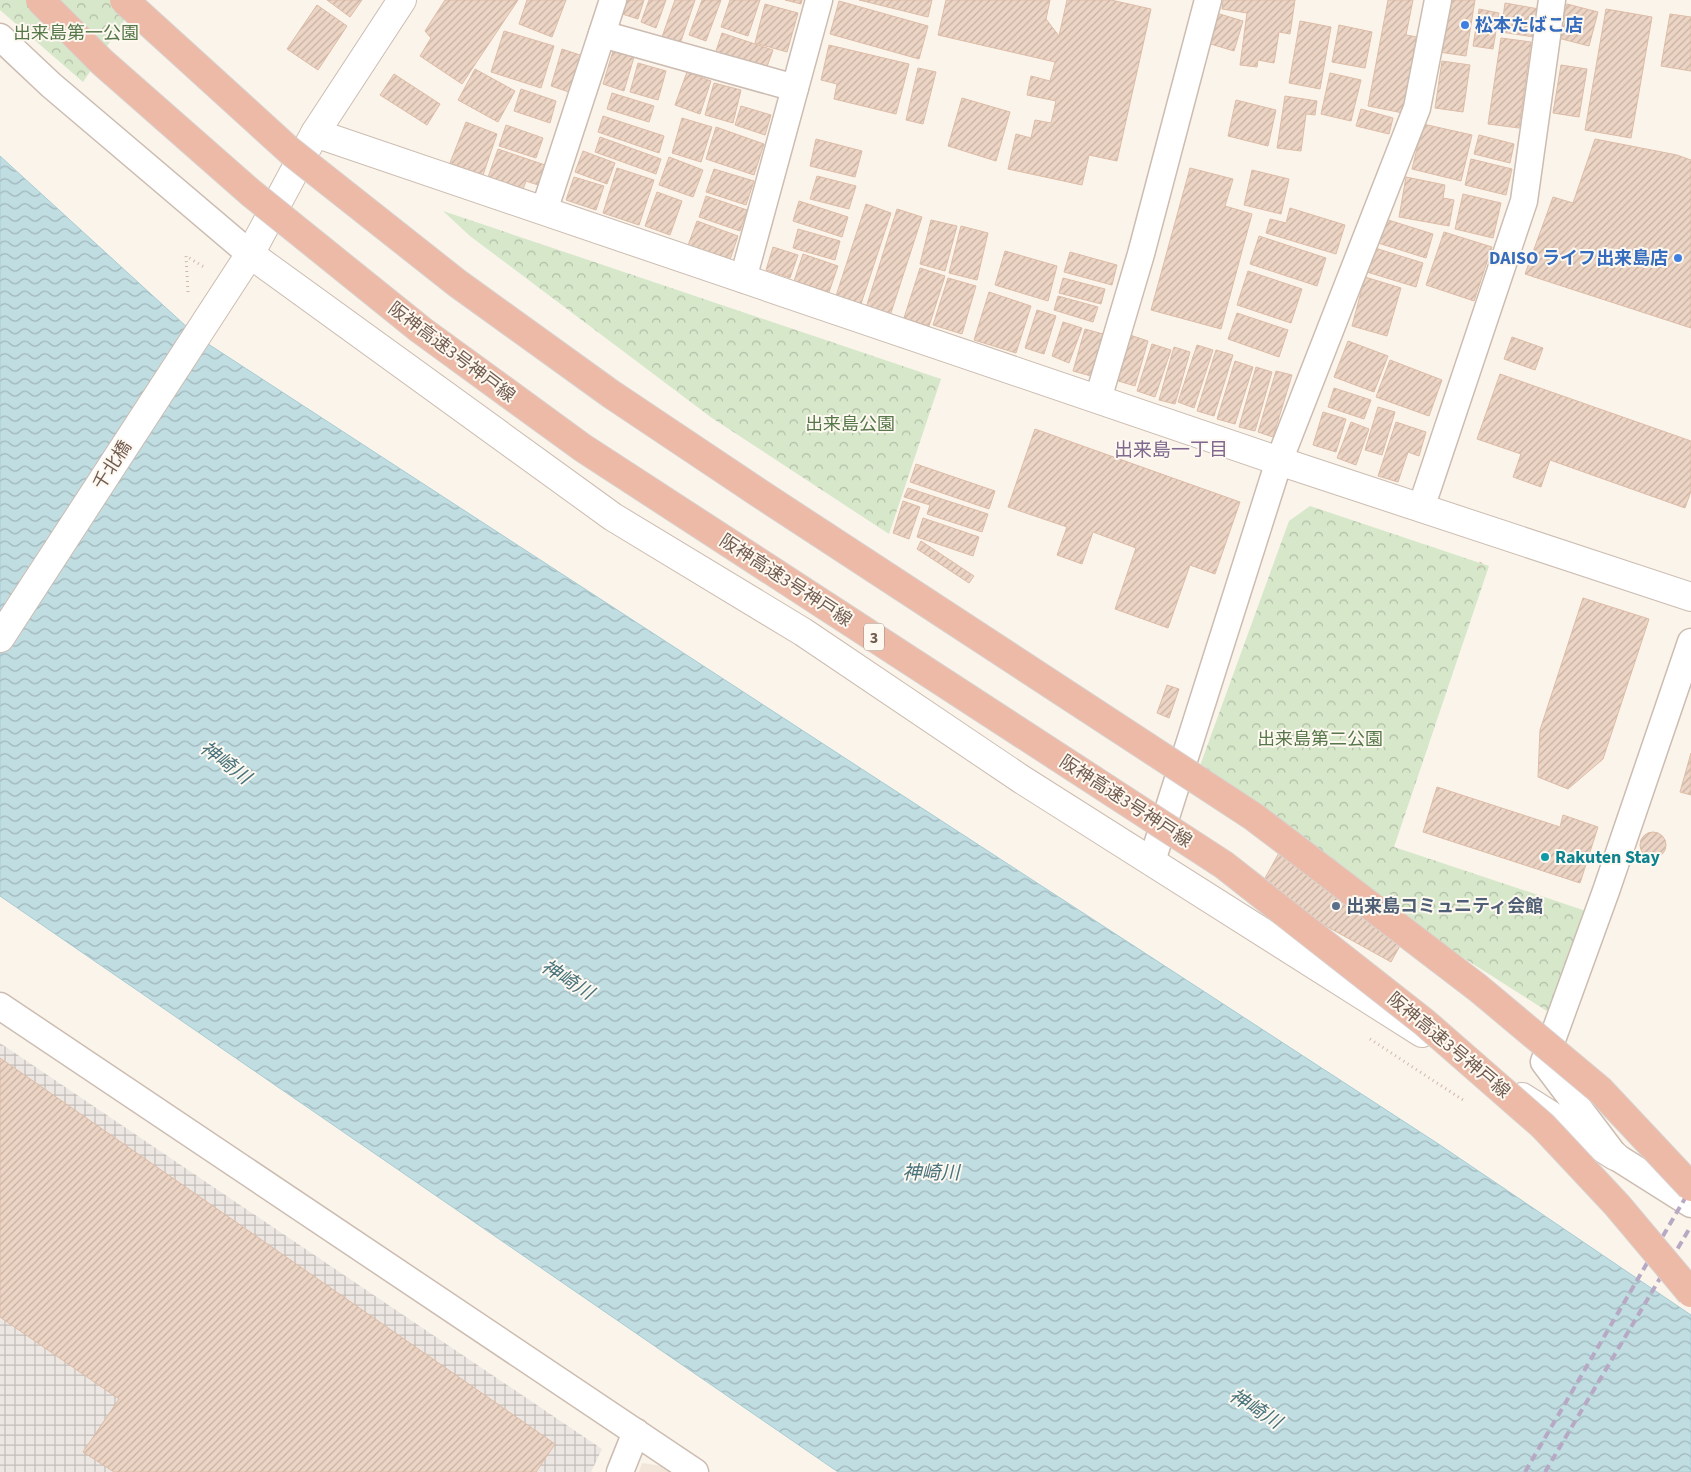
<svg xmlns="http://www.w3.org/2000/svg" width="1691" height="1472" viewBox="0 0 1691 1472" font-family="'Source Sans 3','Noto Sans JP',sans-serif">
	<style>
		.residential { fill: #f1e6d9 }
		.industrial { fill: url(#industrial-grid) }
		.park { fill: url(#park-crowns) }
		.water { fill: url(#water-waves); stroke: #a8ccd3 }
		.building { fill: url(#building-hatch); stroke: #debca7 }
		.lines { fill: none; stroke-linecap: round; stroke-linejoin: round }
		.minor-casing { stroke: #ccbcb1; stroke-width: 29 }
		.tertiary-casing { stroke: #ccbcb1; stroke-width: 30 }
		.path { stroke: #d2b8a8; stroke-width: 3; stroke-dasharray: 1 4; stroke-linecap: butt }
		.minor { stroke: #fff; stroke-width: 26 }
		.tertiary { stroke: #fff; stroke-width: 28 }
		.rail { stroke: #b7a9c4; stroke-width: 4; stroke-dasharray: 8 5; stroke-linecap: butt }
		.motorway-bridge-casing { stroke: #d8d1ce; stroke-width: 30; stroke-linecap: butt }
		.motorway-bridge { stroke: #edbaa8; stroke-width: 28 }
		.shop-dot { fill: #3f7fe0; stroke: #fdf8f0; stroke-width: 2 }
		.culture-dot { fill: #0f9aa8; stroke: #fdf8f0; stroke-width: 2 }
		.service-dot { fill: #5c6f8a; stroke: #fdf8f0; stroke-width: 2 }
		.labels { text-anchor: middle; stroke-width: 4; stroke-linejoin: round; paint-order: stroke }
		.shield { fill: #fdf8f0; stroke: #9c8b80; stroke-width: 1 }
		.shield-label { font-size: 16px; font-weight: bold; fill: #725c50 }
		.shop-label { font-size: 18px; font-weight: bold; fill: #366cbe; stroke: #fdf8f0; text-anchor: start }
		.park-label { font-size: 18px; fill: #567749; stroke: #fdf8f0 }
		.street-label { font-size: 18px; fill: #725c50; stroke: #fdf8f0 }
		.culture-label { font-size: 18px; font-weight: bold; fill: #0d838f; stroke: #fdf8f0; text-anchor: start }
		.service-label { font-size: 18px; font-weight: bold; fill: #4e5e75; stroke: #fdf8f0; text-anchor: start }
		.neighbourhood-label { font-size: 19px; fill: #81688e; stroke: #fdf8f0 }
		.water-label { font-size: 19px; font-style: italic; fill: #48737c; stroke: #fdf8f0 }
	</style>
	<defs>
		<pattern id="industrial-grid" width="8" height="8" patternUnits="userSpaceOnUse" patternTransform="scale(1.25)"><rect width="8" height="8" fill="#ece7e2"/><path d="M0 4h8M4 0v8" fill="none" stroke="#c4beba"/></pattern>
		<pattern id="park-crowns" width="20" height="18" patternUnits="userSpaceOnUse" patternTransform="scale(1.25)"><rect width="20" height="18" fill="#d6e7ca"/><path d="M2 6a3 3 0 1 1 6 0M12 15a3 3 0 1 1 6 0" fill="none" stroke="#b2bea6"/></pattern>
		<pattern id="water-waves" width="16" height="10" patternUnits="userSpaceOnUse" patternTransform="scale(1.25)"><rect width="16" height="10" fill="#c0dde2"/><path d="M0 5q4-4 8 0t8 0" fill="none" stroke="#a0b6ba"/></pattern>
		<pattern id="building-hatch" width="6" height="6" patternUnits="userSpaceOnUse" patternTransform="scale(1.25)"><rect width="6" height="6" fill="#edd5c5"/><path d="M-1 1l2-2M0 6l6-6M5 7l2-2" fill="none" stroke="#c4b0a2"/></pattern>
	</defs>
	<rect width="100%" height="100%" fill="#faf4ea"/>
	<path class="residential" d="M642,1463L662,1466L670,1472H639Z"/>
	<path class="industrial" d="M0,1043L602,1449L591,1472H0Z"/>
	<g class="park">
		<path d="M0,0H138L83,82L0,10Z"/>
		<path d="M443,211L941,379L889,534L712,418L470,236Z"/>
		<path d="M1310,506L1489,566L1394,847L1586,911L1550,1013L1193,785L1289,521Z"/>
	</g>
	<path class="water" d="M0,156L199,338L1440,1145L1691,1315V1472H838L0,896Z"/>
	<g class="building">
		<path d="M327,0H362L350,17Z"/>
		<path d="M445,0H518L462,84L420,56L431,38L425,31Z"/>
		<path d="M527,0H566L552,37L519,24Z"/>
		<path d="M627,0H644L638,19L622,14Z"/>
		<path d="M649,0H666L656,28L641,22Z"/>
		<path d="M675,0H695L680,44L662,37Z"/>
		<path d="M702,0H721L706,41L689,35Z"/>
		<path d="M730,0H760L748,36L721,27Z"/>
		<path d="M785,0H802L801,4Z"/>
		<path d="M859,0H932L928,17Z"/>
		<path d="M946,0H1050L1046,19L1059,36L1067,0H1111L1151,9L1117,161L1089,155L1082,185L1008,169L1016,134L1031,138L1035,120L1051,123L1056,101L1027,95L1031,76L1050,81L1055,62L938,35Z"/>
		<path d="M1223,0H1295L1290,34L1279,32L1274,63L1258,60L1257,67L1240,65L1247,13L1222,9Z"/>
		<path d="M1388,0H1413L1406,35L1417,37L1403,113L1368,106Z"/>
		<path d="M1447,0H1475L1466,56L1439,52Z"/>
		<path d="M839,1L928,26L919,59L830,34Z"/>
		<path d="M1505,3L1539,9L1534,37L1501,32Z"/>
		<path d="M765,4L798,13L787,52L755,43Z"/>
		<path d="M1567,4L1598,12L1589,46L1558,38Z"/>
		<path d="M317,5L347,26L318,70L287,49Z"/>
		<path d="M1479,9L1499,13L1493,49L1473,46Z"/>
		<path d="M1606,9L1652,17L1631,138L1585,130Z"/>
		<path d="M1213,12L1243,21L1234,51L1204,42Z"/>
		<path d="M1670,14L1691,17V71L1661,66Z"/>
		<path d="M1300,21L1331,27L1320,89L1289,83Z"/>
		<path d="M1339,25L1372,32L1365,68L1332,62Z"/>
		<path d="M504,31L554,46L541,88L491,72Z"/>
		<path d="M722,33L773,50L765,72L715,54Z"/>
		<path d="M1501,38L1531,42L1519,128L1488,124Z"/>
		<path d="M829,45L909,64L896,114L834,99L837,84L821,80Z"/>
		<path d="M562,49L583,56L572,93L551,86Z"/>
		<path d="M613,51L634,57L624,91L603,84Z"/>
		<path d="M1442,61L1470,65L1463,112L1435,108Z"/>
		<path d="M638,63L666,71L658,100L630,92Z"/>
		<path d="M1561,65L1587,69L1579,117L1553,113Z"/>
		<path d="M918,68L936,72L923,124L906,120Z"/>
		<path d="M475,69L515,91L498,122L458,100Z"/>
		<path d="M687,72L711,81L700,114L675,105Z"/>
		<path d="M1330,73L1361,80L1351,121L1321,114Z"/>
		<path d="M394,74L440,104L427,125L380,95Z"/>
		<path d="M714,83L741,90L733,123L705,115Z"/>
		<path d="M521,89L556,101L550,123L514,111Z"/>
		<path d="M612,93L654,106L649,122L607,109Z"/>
		<path d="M1285,96L1317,101L1315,115L1306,114L1301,151L1277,148Z"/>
		<path d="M962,98L1010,112L996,161L948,146Z"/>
		<path d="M1236,100L1276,110L1268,146L1228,136Z"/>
		<path d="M741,106L771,115L765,135L735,125Z"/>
		<path d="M1361,109L1393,118L1389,134L1356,126Z"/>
		<path d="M603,116L664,136L659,153L598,132Z"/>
		<path d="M682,118L712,127L701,162L672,153Z"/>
		<path d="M466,122L497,134L483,175L450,163Z"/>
		<path d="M1423,124L1472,135L1461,181L1412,169Z"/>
		<path d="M506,125L543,138L536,158L499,146Z"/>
		<path d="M716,127L764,144L754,175L706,159Z"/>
		<path d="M1479,135L1514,144L1510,163L1474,154Z"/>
		<path d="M600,137L661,159L656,174L595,152Z"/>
		<path d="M816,139L862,151L855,177L810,166Z"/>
		<path d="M1595,139L1677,155L1691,160V328L1525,274L1553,197L1573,203Z"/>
		<path d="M498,149L545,165L538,185L526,181L522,192L487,180Z"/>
		<path d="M583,151L615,163L607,184L575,172Z"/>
		<path d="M669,157L703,170L693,197L659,185Z"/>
		<path d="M1471,159L1512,169L1506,195L1465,185Z"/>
		<path d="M617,168L654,180L639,225L603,213Z"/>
		<path d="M1190,168L1233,179L1225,206L1252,214L1221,329L1151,310Z"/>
		<path d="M714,169L754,181L746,205L706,192Z"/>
		<path d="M1252,170L1289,179L1281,214L1244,205Z"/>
		<path d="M817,176L856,186L849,209L810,199Z"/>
		<path d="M574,177L604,186L596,210L566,200Z"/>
		<path d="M1406,177L1445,185L1443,198L1454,200L1449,226L1399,217Z"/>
		<path d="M657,192L682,201L670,235L645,226Z"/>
		<path d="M1463,194L1501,203L1493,238L1455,229Z"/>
		<path d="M706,196L747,210L740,231L699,217Z"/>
		<path d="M799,201L848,217L842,237L793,221Z"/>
		<path d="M866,204L891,213L860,307L835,299Z"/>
		<path d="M1290,208L1345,225L1336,254L1266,233L1270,219L1286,223Z"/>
		<path d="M897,209L922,217L889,319L865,311Z"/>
		<path d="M1385,219L1433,234L1426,258L1378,243Z"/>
		<path d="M931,220L957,226L945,271L920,264Z"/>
		<path d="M697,221L738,236L729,263L687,248Z"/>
		<path d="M961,226L988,233L977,280L949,273Z"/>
		<path d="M798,229L840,241L835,260L793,248Z"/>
		<path d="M1444,232L1492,247L1474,301L1426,285Z"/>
		<path d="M1259,236L1326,258L1317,286L1250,264Z"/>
		<path d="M773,247L798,255L790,278L766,270Z"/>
		<path d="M1375,248L1423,263L1416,287L1367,272Z"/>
		<path d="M1005,251L1057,266L1048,301L995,285Z"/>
		<path d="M1070,252L1117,265L1112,285L1064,272Z"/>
		<path d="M803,254L838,266L829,292L794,281Z"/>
		<path d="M920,268L945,276L929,326L904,318Z"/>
		<path d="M1248,271L1302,289L1291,323L1237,305Z"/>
		<path d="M1365,277L1401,288L1387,336L1352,326Z"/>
		<path d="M948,278L976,286L962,334L933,325Z"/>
		<path d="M1063,278L1105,289L1101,304L1059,293Z"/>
		<path d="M989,292L1031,306L1016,353L974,340Z"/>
		<path d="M1058,296L1098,307L1093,322L1054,310Z"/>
		<path d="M1037,310L1056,316L1044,354L1025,348Z"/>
		<path d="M1237,313L1288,330L1279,357L1228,339Z"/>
		<path d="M1063,322L1082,328L1069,363L1052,356Z"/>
		<path d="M1085,329L1103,334L1091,376L1073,371Z"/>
		<path d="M1130,335L1148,341L1135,386L1115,380Z"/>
		<path d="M1512,337L1543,348L1535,370L1504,359Z"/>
		<path d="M1348,341L1388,356L1374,392L1334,377Z"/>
		<path d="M1152,344L1171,350L1155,397L1137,391Z"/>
		<path d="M1197,345L1213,350L1194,408L1178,402Z"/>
		<path d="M1174,347L1190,352L1175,404L1159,400Z"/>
		<path d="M1216,350L1233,355L1214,416L1197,411Z"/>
		<path d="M1390,360L1442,380L1429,416L1376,397Z"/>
		<path d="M1235,361L1253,367L1235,424L1217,419Z"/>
		<path d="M1256,367L1272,372L1255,431L1239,427Z"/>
		<path d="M1276,371L1292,375L1273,437L1258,432Z"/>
		<path d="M1500,374L1691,441V491L1685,508L1550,460L1541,487L1513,477L1521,454L1477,439Z"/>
		<path d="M1334,388L1371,400L1364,419L1328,407Z"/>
		<path d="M1378,407L1395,412L1382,455L1365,450Z"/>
		<path d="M1323,412L1346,419L1336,452L1313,445Z"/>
		<path d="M1351,422L1369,429L1356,465L1337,458Z"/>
		<path d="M1396,422L1426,432L1419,456L1408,452L1398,482L1378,476Z"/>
		<path d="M1035,429L1240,502L1215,574L1190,565L1168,628L1115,609L1136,548L1093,532L1082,564L1057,555L1067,527L1008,507Z"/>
		<path d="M916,464L995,491L989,509L910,482Z"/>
		<path d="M908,488L988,514L982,532L927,514L930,505L904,497Z"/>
		<path d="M903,501L920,507L909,539L893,533Z"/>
		<path d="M923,518L979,537L973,556L917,537Z"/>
		<path d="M921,541L974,576L969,583L917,549Z"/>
		<path d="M1583,598L1649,619L1603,759L1568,789L1538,777L1540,730Z"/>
		<path d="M1167,685L1179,689L1169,718L1157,713Z"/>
		<path d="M1691,753V795L1680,792Z"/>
		<path d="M1437,787L1560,827L1563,815L1598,827L1580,883L1423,832Z"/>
		<circle cx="1653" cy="845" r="13"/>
		<path d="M1280,851L1412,924L1391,962L1259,889Z"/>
		<path d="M0,1058L555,1444L536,1472H114L83,1452L119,1399L0,1317Z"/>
	</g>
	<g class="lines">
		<g class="minor-casing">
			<g id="minor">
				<path d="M602,34L795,88"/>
				<path d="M0,37L51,85L250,254"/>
				<path d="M544,211L613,0"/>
				<path d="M743,279L819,0"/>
				<path d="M1098,399L1141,254L1208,0"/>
				<path d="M1421,508L1524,201L1552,0"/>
				<path d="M1691,642L1606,891L1544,1062L1615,1156L1691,1204"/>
				<path d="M1152,861L1279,461L1417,108L1438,0"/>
				<path d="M0,1006L695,1472"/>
				<path d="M620,1472L636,1432"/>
			</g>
		</g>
		<g class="tertiary-casing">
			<g id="tertiary">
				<path d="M315,133L1279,461L1691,597"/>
				<path d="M250,254L613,517L803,632L1021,779L1422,1033"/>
				<path d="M0,638L250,254L315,133L402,0"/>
				<path d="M1522,1097L1615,1156"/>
			</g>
		</g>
		<g class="path">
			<path d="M188,292L186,256L204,267"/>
			<path d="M1479,568L1482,560"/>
			<path d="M1370,1039L1463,1100"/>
		</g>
		<use href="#minor" class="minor"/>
		<use href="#tertiary" class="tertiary"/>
		<g class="rail">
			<path d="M1525,1472L1691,1188"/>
			<path d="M1545,1472L1691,1226"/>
		</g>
		<g class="motorway-bridge-casing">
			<g id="motorway-bridge">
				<path d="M40,0L102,62L251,193L421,330L583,448L1224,865L1424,1022L1543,1126L1617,1205L1691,1293"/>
				<path d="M124,0L290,151L457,283L611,394L762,495L1254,817L1478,988L1600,1090L1691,1187"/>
			</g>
		</g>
		<use href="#motorway-bridge" class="motorway-bridge"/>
	</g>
	<g class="shop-dot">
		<circle cx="1465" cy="25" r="5"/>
		<circle cx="1678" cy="258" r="5"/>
	</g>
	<circle class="culture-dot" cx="1545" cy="857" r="5"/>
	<circle class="service-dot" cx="1336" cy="906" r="5"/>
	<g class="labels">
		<rect class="shield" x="864" y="623.5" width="20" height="27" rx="4"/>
		<g class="shield-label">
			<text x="874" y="643">3</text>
		</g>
		<g class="shop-label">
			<text x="1475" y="31">松本たばこ店</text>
			<text x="1668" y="264" text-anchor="end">DAISO ライフ出来島店</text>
		</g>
		<g class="park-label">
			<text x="76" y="39">出来島第一公園</text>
			<text x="850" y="430">出来島公園</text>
			<text x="1320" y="745">出来島第二公園</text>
		</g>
		<g class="street-label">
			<text transform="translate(452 352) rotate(37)" y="6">阪神高速3号神戸線</text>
			<text transform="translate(112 465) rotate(-57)" y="6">千北橋</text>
			<text transform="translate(786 580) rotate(33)" y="6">阪神高速3号神戸線</text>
			<text transform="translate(1126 801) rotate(33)" y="6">阪神高速3号神戸線</text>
			<text transform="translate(1449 1045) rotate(40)" y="6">阪神高速3号神戸線</text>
		</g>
		<g class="culture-label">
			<text x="1555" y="863">Rakuten Stay</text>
		</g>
		<g class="service-label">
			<text x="1346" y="912">出来島コミュニティ会館</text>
		</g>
		<g class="neighbourhood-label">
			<text x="1171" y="456">出来島一丁目</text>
		</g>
		<g class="water-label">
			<text transform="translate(226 762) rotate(37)" y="7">神崎川</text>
			<text transform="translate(568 979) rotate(32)" y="7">神崎川</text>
			<text x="931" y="1179">神崎川</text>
			<text transform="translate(1256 1408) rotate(32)" y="7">神崎川</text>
		</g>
	</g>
</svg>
